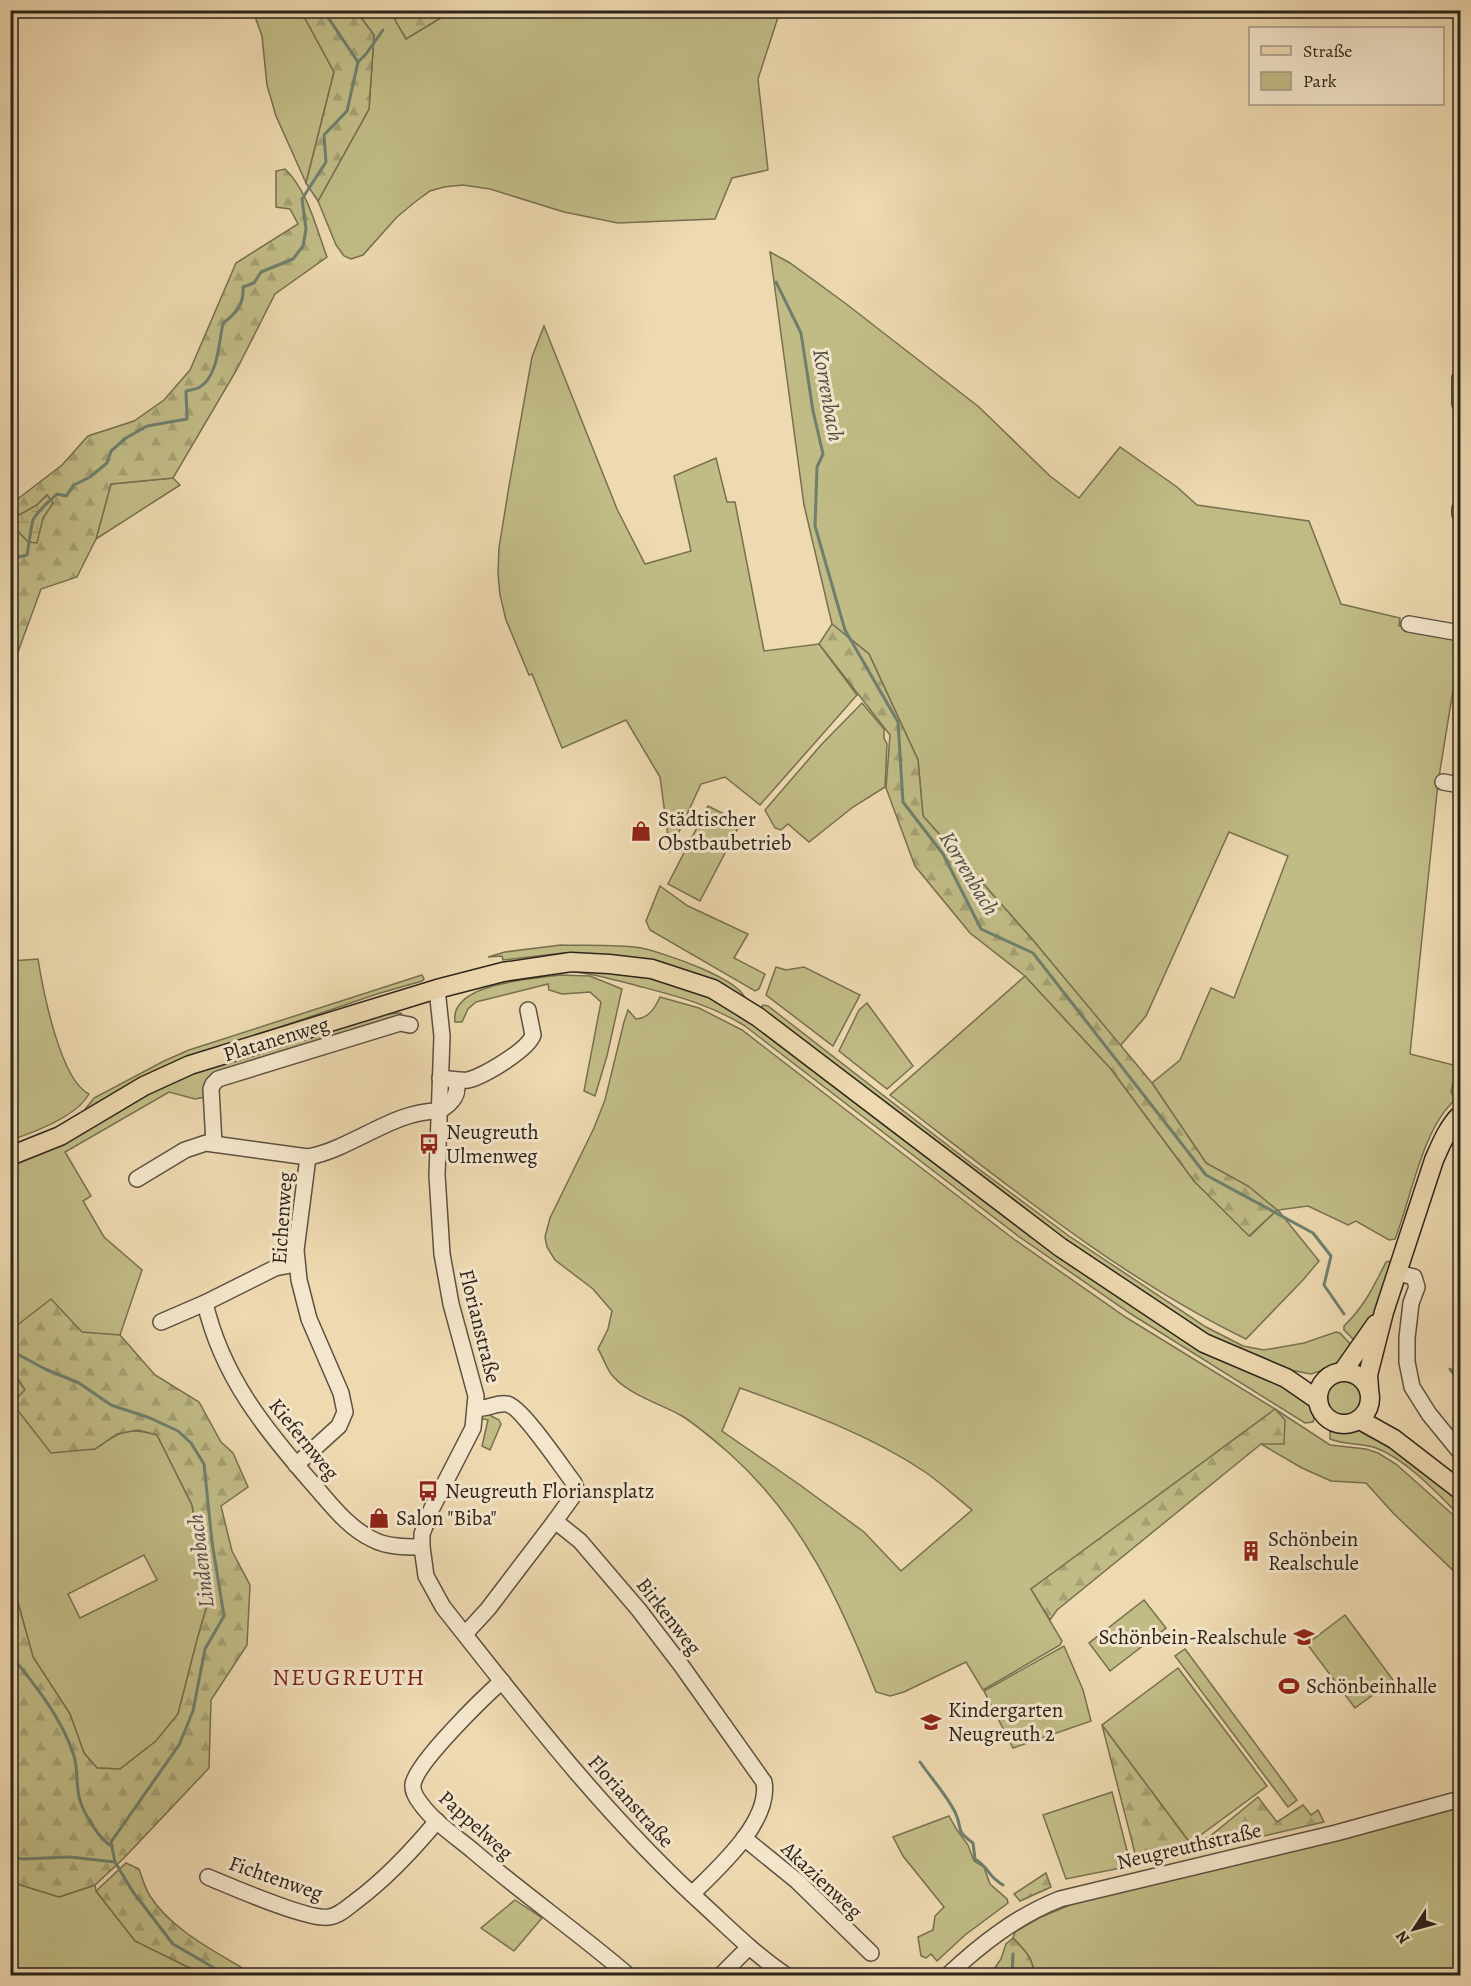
<svg xmlns="http://www.w3.org/2000/svg" width="1471" height="1986" viewBox="0 0 1471 1986" font-family="Alegreya,serif">
	<style>
		.green { fill: #c1bc86; stroke: #777050; stroke-width: 1.5; fill-rule: evenodd }
		.forest { fill: url(#forest-firs); stroke: #777050; stroke-width: 1.5; fill-rule: evenodd }
		.wetland { fill: url(#wetland-marsh); stroke: #777050; stroke-width: 1.5 }
		.lines { fill: none; stroke-linecap: round; stroke-linejoin: round }
		.stream { stroke: #6f7f6e; stroke-width: 3 }
		.minor-casing { stroke: #5d5140; stroke-width: 18 }
		.major-casing { stroke: #2d241b; stroke-width: 21 }
		.minor { stroke: #f4e6cc; stroke-width: 15 }
		.major { stroke: #eed9b0; stroke-width: 18 }
		.labels { text-anchor: middle; stroke-width: 6; stroke-linejoin: round; paint-order: stroke }
		.poi-label { font-size: 21px; fill: #2d241b; stroke: #f4e6cc; text-anchor: start }
		.street-label { font-size: 21px; fill: #2d241b; stroke: #f4e6cc }
		.water-label { font-size: 22px; font-style: italic; fill: #4e5145; stroke: #f4e6cc }
		.quarter-label { font-size: 24px; letter-spacing: 1.5px; fill: #7a1f14; stroke: #f4e6cc }
	</style>
	<defs>
		<pattern id="forest-firs" width="22" height="20" patternUnits="userSpaceOnUse" patternTransform="scale(1.5)"><rect width="22" height="20" fill="#c1bc86"/><path d="M5 1l3.5 6h-7zM16 11l3.5 6h-7z" fill="#a6a173"/></pattern>
		<pattern id="wetland-marsh" width="20" height="14" patternUnits="userSpaceOnUse" patternTransform="scale(1.5)"><rect width="20" height="14" fill="#c1bc86"/><path d="M1 5h8M5 5V1M11 12h8M15 12V8" fill="none" stroke="#a6a173"/></pattern>
	</defs>
	<rect width="100%" height="100%" fill="#eed9b0"/>
	<filter id="stains"><feTurbulence type="fractalNoise" baseFrequency=".00333" numOctaves="4"/><feColorMatrix values="0 0 0 0 .2 0 0 0 0 .09 0 0 0 0 .02 0 0 0 .5 -.17"/></filter>
	<radialGradient id="worn" r=".72"><stop offset=".6" stop-color="#630" stop-opacity="0"/><stop offset="1" stop-color="#630" stop-opacity=".3"/></radialGradient>
	<g class="green">
		<path d="M253,11H301L334,72L306,183L276,116L267,85L262,36Z"/>
		<path d="M356,11H390L406,39L452,11H780L758,79L768,170L732,178L715,219L618,223L564,212L490,189L463,185L444,187L430,191L415,202L397,217L363,255L351,259L344,256L336,245L318,201L369,109L374,35Z"/>
		<path d="M770,252L790,263L845,303L979,407L1050,476L1079,498L1120,447L1177,487L1197,505L1309,521L1341,604L1400,618L1399,626L1460,637V647L1438,783L1410,1054L1457,1066L1451,1092L1455,1100C1422,1129 1411,1199 1395,1239L1389,1240L1356,1221L1348,1225L1308,1206L1278,1210L1319,1261L1303,1280L1246,1339C1120,1278 1001,1180 890,1095L1025,976L1111,1069L1194,1181L1250,1236L1277,1210L1248,1186L1206,1163L1152,1083L1180,1060L1211,988L1234,998L1288,856L1229,832L1146,1016L1120,1046L1032,939L923,816L918,760L869,654L832,624L804,505Z"/>
		<path d="M544,326L617,509L645,564L691,551L674,476L716,458L727,502H735L764,651L819,644L857,695L760,805L725,777L701,784L670,851L660,777L626,720L562,748L532,674L529,675L506,620L500,595L498,573L499,548L509,486L527,385L532,357Z"/>
		<path d="M173,478L180,485L96,539L111,484Z"/>
		<path d="M862,703L884,729V738L887,744L885,787L853,807L809,842L788,824L781,830L775,828L765,810L821,745Z"/>
		<path d="M708,806L734,819L731,825L738,828L700,901L668,884Z"/>
		<path d="M660,886L688,906L748,934L734,958L765,974L759,989L755,991L650,930L646,921Z"/>
		<path d="M561,945C587,946 615,944 641,948C661,952 743,979 746,1001L639,961L563,953L503,960L502,956L488,957L505,952Z"/>
		<path d="M38,959C43,990 60,1080 89,1094C77,1116 35,1132 11,1140V961Z"/>
		<path d="M776,967L786,970L804,967L860,995L833,1046L766,995Z"/>
		<path d="M552,970L608,971L649,978L676,984L730,1006L897,1132L1310,1404L1315,1416L1313,1422L1305,1423L1131,1314L1018,1236L745,1026C711,1005 680,997 642,987C612,979 583,971 552,970Z"/>
		<path d="M422,975L424,979L422,981L377,994L166,1066L83,1112L94,1098L164,1061L189,1050Z"/>
		<path d="M560,975L590,976L622,989L607,1056L595,1096L584,1091L601,1002L590,992L562,994L549,990L548,984L476,1002L468,1009L462,1022H455C449,983 533,979 560,975Z"/>
		<path d="M660,997L699,1008L742,1030L1015,1240L1127,1318L1275,1409L1330,1445L1366,1449L1378,1453L1396,1464L1460,1521V1577L1394,1514L1366,1483L1331,1481L1302,1468L1261,1444L1285,1420L1031,1589L1062,1641L1060,1645L983,1690L966,1662L904,1692L890,1696L876,1692C840,1601 803,1519 729,1453C714,1440 698,1426 682,1416C659,1403 628,1395 611,1374C606,1367 603,1357 598,1349L608,1329L612,1311L593,1289L555,1260L547,1247L545,1237L550,1218L594,1128L605,1100L624,1022L628,1010L636,1019C649,1018 655,1008 660,997ZM740,1388C803,1411 869,1434 925,1472C941,1483 956,1497 972,1510L901,1571L864,1532L800,1485L722,1431Z"/>
		<path d="M867,1003L913,1066L887,1089L839,1051L859,1010Z"/>
		<path d="M763,1005L768,1006L972,1164L1069,1236L1206,1327L1243,1346L1264,1350L1304,1343L1336,1332L1340,1333L1355,1349L1339,1365L1311,1374L1285,1369L1262,1357L1240,1352L1202,1334L1064,1242L763,1013L761,1008Z"/>
		<path d="M401,1013L403,1018L212,1074L207,1079L205,1097L195,1099L169,1092L65,1152L91,1196L83,1201L104,1237L142,1270L120,1335L11,1330L10,1165L182,1075L384,1014Z"/>
		<path d="M1389,1261L1392,1263L1377,1310L1358,1344L1344,1330V1326C1364,1307 1374,1286 1386,1262Z"/>
		<path d="M10,1368L25,1390L95,1449C120,1432 126,1426 157,1435L192,1505L209,1599L197,1640L178,1714L156,1741L120,1769L97,1768L84,1753L70,1714L33,1657L17,1599L11,1593ZM144,1555L157,1580L80,1618L68,1594Z"/>
		<circle cx="1344" cy="1398" r="21"/>
		<path d="M484,1412L499,1420L501,1424L490,1450L482,1446L488,1420L480,1418Z"/>
		<path d="M1356,1428L1381,1437L1460,1500V1516C1438,1494 1406,1459 1376,1448C1361,1443 1345,1445 1330,1439V1431L1333,1429Z"/>
		<path d="M1144,1600L1166,1628L1110,1671L1089,1643Z"/>
		<path d="M1345,1615L1393,1680L1355,1708L1307,1644Z"/>
		<path d="M1064,1646L1083,1690L1091,1721L1013,1748L984,1691Z"/>
		<path d="M1185,1649L1297,1800L1288,1807L1175,1656Z"/>
		<path d="M1178,1668L1267,1786L1190,1843L1102,1725Z"/>
		<path d="M1112,1792L1131,1866L1066,1879L1043,1815Z"/>
		<path d="M1460,1807V1975H1034C1033,1957 1025,1951 1013,1938L1015,1932L1039,1918L1072,1904L1340,1840Z"/>
		<path d="M949,1816L957,1830L968,1845L974,1861L984,1867L990,1884L1007,1899L1008,1903L965,1935L937,1961L931,1954L926,1958L921,1956L918,1937L933,1930L935,1916L944,1907L903,1856L893,1837Z"/>
		<path d="M11,1882L59,1897L95,1885L96,1891L135,1941L204,1975L14,1976L11,1973Z"/>
		<path d="M515,1900L542,1918L514,1951L481,1928Z"/>
	</g>
	<g class="forest">
		<path d="M301,11H356L374,35L369,109L318,201L306,183L334,72Z"/>
		<path d="M390,11H452L406,39Z"/>
		<path d="M285,169C308,191 316,228 327,257L275,294L236,371L173,478L111,484L96,539L77,577L41,589L11,671V599L18,573L11,572V501H15L62,465L88,436L134,421L164,400L190,370L236,263L298,224L290,209L276,207V171ZM47,495L53,503L43,518L12,519L37,505Z"/>
		<path d="M832,624L869,654L918,760L923,816L1032,939L1152,1083L1206,1163L1248,1186L1277,1210L1249,1236L1194,1181L1111,1069L1025,976L970,933L915,866L886,788L890,735L819,644Z"/>
		<path d="M51,1299L82,1332L120,1335L155,1375L199,1402L221,1442L233,1453L248,1487L221,1506L232,1551L250,1585L247,1645L211,1700L209,1768L124,1858L95,1885L59,1897L11,1882V1593L17,1599L33,1657L70,1714L84,1753L97,1768L120,1769L156,1741L178,1714L197,1640L209,1599L192,1505L157,1435L138,1430L117,1434L95,1449L51,1453L12,1403L25,1390L11,1368V1330Z"/>
		<path d="M1275,1409L1285,1420L1284,1444H1261L1057,1610L1050,1620L1031,1589Z"/>
		<path d="M1102,1725L1190,1843L1209,1837L1258,1797L1277,1822L1303,1805L1311,1815L1318,1810L1324,1822L1138,1865Z"/>
		<path d="M126,1863L139,1869C142,1878 145,1888 150,1896C173,1932 219,1953 254,1975H204L135,1941L96,1891Z"/>
		<path d="M1046,1873L1051,1887L1020,1901L1014,1894Z"/>
		<path d="M1013,1938C1025,1951 1033,1957 1034,1975H990L1001,1959L1006,1944Z"/>
	</g>
	<path class="wetland" d="M47,495L53,503L43,518L37,543L28,542L17,530L12,519L37,505Z"/>
	<g class="lines">
		<g class="stream">
			<path d="M323,10L358,62"/>
			<path d="M396,18L405,10"/>
			<path d="M358,62L366,54L383,30"/>
			<path d="M776,282L801,333L813,411L823,454L817,467L815,526L845,630L898,722L903,802L943,854L981,929L1033,953L1206,1175L1313,1233L1331,1256L1324,1285L1344,1314"/>
			<path d="M10,559L27,555C29,546 31,526 33,520C38,510 49,502 57,494L66,496L74,485L90,477L107,463L111,451L126,438L147,426L187,419L186,391C190,390 197,389 200,387C218,376 219,342 223,323C237,313 244,304 243,287L254,283L261,272L293,259L303,246L306,229L302,199L326,162L324,135L347,111L358,62"/>
			<path d="M10,1350L45,1369L79,1383L111,1405L150,1418L178,1431L191,1443L204,1464L212,1542L224,1616L205,1649L193,1711L179,1745L111,1842L115,1862L133,1892L173,1944L216,1969L236,1976"/>
			<path d="M1450,1369L1460,1382"/>
			<path d="M10,1654C35,1685 62,1718 74,1756C78,1769 76,1784 79,1797C82,1811 100,1841 112,1846"/>
			<path d="M920,1762C931,1778 946,1794 955,1812C964,1830 953,1828 973,1843L975,1859C990,1868 987,1876 1003,1885"/>
			<path d="M10,1857L23,1859L70,1857L115,1862"/>
			<path d="M1012,1976L1013,1954"/>
		</g>
		<g class="minor-casing">
			<g id="minor">
				<path d="M1460,378V404"/>
				<path d="M1460,509V514"/>
				<path d="M1409,624L1460,633"/>
				<path d="M1443,782L1460,785"/>
				<path d="M437,989L442,1036L437,1175L442,1254L451,1304L476,1396L473,1428L432,1508L422,1534V1547L426,1576L443,1607C526,1712 607,1818 707,1908C733,1932 757,1956 787,1976"/>
				<path d="M440,1078C449,1079 460,1081 468,1080C484,1076 528,1050 533,1035L528,1010"/>
				<path d="M439,1111C451,1104 461,1094 455,1080"/>
				<path d="M214,1144L211,1089L213,1084L218,1079L400,1023L410,1025"/>
				<path d="M137,1179L185,1150L206,1143L308,1157"/>
				<path d="M1398,1273L1414,1277L1417,1287L1411,1303L1407,1338V1362L1412,1387L1429,1414L1460,1452"/>
				<path d="M205,1303L275,1268L296,1264"/>
				<path d="M161,1322L205,1303C222,1376 264,1428 312,1483C330,1503 347,1527 372,1539C386,1547 406,1547 422,1547"/>
				<path d="M475,1408C486,1410 497,1402 507,1404C521,1406 563,1469 574,1483L576,1488L573,1496L555,1521L580,1541L639,1610L681,1665L764,1782C771,1822 717,1869 692,1894"/>
				<path d="M296,1465L339,1426L345,1412L341,1393L309,1319L299,1280L296,1250L308,1157C352,1149 394,1110 439,1111"/>
				<path d="M465,1634L488,1609L555,1521"/>
				<path d="M502,1681C484,1697 417,1762 413,1784C412,1791 417,1799 421,1804C434,1822 455,1836 472,1850C523,1894 578,1932 629,1976"/>
				<path d="M744,1838L797,1881L871,1953"/>
				<path d="M208,1877C230,1886 309,1921 329,1917C339,1916 348,1907 356,1901C387,1878 412,1851 437,1821"/>
				<path d="M720,1976L749,1947"/>
				<path d="M947,1976C981,1944 1017,1916 1060,1899L1336,1833L1460,1799"/>
			</g>
		</g>
		<g class="major-casing">
			<g id="major">
				<path d="M10,1156L60,1136L144,1086L190,1065L437,989L503,972L571,962L609,964L652,969L713,989L758,1017L1060,1247L1204,1343L1286,1378L1318,1400"/>
				<path d="M1343,1371L1376,1324"/>
				<circle cx="1344" cy="1398" r="26"/>
				<path d="M1369,1388L1368,1375L1384,1312L1434,1160C1441,1144 1448,1127 1460,1115"/>
				<path d="M1360,1420L1394,1439L1460,1490"/>
			</g>
		</g>
		<use href="#minor" class="minor"/>
		<use href="#major" class="major"/>
	</g>
	<defs>
		<g id="shop-bare" transform="scale(1.62)"><path d="M-5-2.5h2.3a2.7 3.5 0 0 1 5.4 0H5L5.5 6h-11ZM-1.5-2.5h3a1.5 2.3 0 0 0-3 0Z" fill="#8f2418" stroke="#f4e6cc" stroke-width="2.5" paint-order="stroke"/></g>
		<g id="bus-bare" transform="scale(1.62)"><path d="M-5-6H5V4H4V6H2V4H-2V6H-4V4H-5ZM-3.5-4V0h7V-4ZM-3.5 1.2v1.5H-2V1.2ZM2 1.2v1.5H3.5V1.2Z" fill="#8f2418" stroke="#f4e6cc" stroke-width="2.5" paint-order="stroke"/></g>
		<g id="building-bare" transform="scale(1.62)"><path d="M-4-6H4V6H1V3H-1V6H-4ZM-2.5-4.3h1.7v1.8h-1.7ZM.8-4.3h1.7v1.8H.8ZM-2.5-1h1.7V.8h-1.7ZM.8-1h1.7V.8H.8Z" fill="#8f2418" stroke="#f4e6cc" stroke-width="2.5" paint-order="stroke"/></g>
		<g id="school-bare" transform="scale(1.62)"><path d="M0-5L7-2L0 1L-7-2ZM-4 1L0 2.5L4 1V4Q0 6-4 4Z" fill="#8f2418" stroke="#f4e6cc" stroke-width="2.5" paint-order="stroke"/></g>
		<g id="stadium-bare" transform="scale(1.62)"><path d="M0-5a6.5 5 0 1 0 0 10a6.5 5 0 1 0 0-10ZM-3.5-1.8h7v3.6h-7Z" fill="#8f2418" stroke="#f4e6cc" stroke-width="2.5" paint-order="stroke"/></g>
	</defs>
	<g fill-rule="evenodd">
		<use href="#shop-bare" x="641" y="831"/>
		<use href="#bus-bare" x="429" y="1144"/>
		<use href="#bus-bare" x="428" y="1491"/>
		<use href="#shop-bare" x="379" y="1518"/>
		<use href="#building-bare" x="1251" y="1551"/>
		<use href="#school-bare" x="1304" y="1637"/>
		<use href="#stadium-bare" x="1289" y="1686"/>
		<use href="#school-bare" x="931" y="1722"/>
	</g>
	<g class="labels">
		<g class="poi-label">
			<text x="658" y="826">Städtischer<tspan x="658" dy="24">Obstbaubetrieb</tspan></text>
			<text x="446" y="1139">Neugreuth<tspan x="446" dy="24">Ulmenweg</tspan></text>
			<text x="445" y="1498">Neugreuth Floriansplatz</text>
			<text x="396" y="1525">Salon "Biba"</text>
			<text x="1268" y="1546">Schönbein<tspan x="1268" dy="24">Realschule</tspan></text>
			<text x="1287" y="1644" text-anchor="end">Schönbein-Realschule</text>
			<text x="1306" y="1693">Schönbeinhalle</text>
			<text x="948" y="1717">Kindergarten<tspan x="948" dy="24">Neugreuth 2</tspan></text>
		</g>
		<g class="street-label">
			<text transform="translate(276 1039) rotate(-17)" y="7">Platanenweg</text>
			<text transform="translate(282 1218) rotate(-86)" y="7">Eichenweg</text>
			<text transform="translate(480 1326) rotate(76)" y="7">Florianstraße</text>
			<text transform="translate(304 1439) rotate(51)" y="7">Kiefernweg</text>
			<text transform="translate(669 1616) rotate(52)" y="7">Birkenweg</text>
			<text transform="translate(631 1801) rotate(48)" y="7">Florianstraße</text>
			<text transform="translate(476 1825) rotate(42)" y="7">Pappelweg</text>
			<text transform="translate(1189 1846) rotate(-13)" y="7">Neugreuthstraße</text>
			<text transform="translate(276 1878) rotate(19)" y="7">Fichtenweg</text>
			<text transform="translate(822 1880) rotate(43)" y="7">Akazienweg</text>
		</g>
		<g class="water-label">
			<text transform="translate(829 395) rotate(80)" y="8">Korrenbach</text>
			<text transform="translate(970 873) rotate(59)" y="8">Korrenbach</text>
			<text transform="translate(200 1561) rotate(-97)" y="8">Lindenbach</text>
		</g>
		<g class="quarter-label">
			<text x="349" y="1685">NEUGREUTH</text>
		</g>
	</g>
	<rect width="1471" height="1986" fill="none" stroke="#eed9b0" stroke-width="36"/>
	<rect x="12" y="12" width="1447" height="1962" fill="none" stroke="#2d241b" stroke-width="3"/>
	<rect x="18" y="18" width="1435" height="1950" fill="none" stroke="#2d241b" stroke-width="1.5"/>
	<rect x="1249" y="27" width="195" height="78" fill="#f4e6cc" stroke="#a49885" stroke-width="1.5"/>
	<rect x="1261" y="46" width="30" height="9" fill="#eed9b0" stroke="#a49885" stroke-width="1.5"/>
	<text x="1303" y="57" font-size="18" fill="#2d241b">Straße</text>
	<rect x="1261" y="72" width="30" height="18" fill="#c1bc86" stroke="#a49885" stroke-width="1.5"/>
	<text x="1303" y="87" font-size="18" fill="#2d241b">Park</text>
	<g transform="translate(1414 1929) rotate(234)" stroke="#f4e6cc" stroke-width="4.5" paint-order="stroke">
	<path d="M0-4.5L10 22L0 15L-10 22Z" fill="#2d241b"/>
	<text y="-9" font-size="16" font-weight="bold" text-anchor="middle" fill="#2d241b">N</text>
	</g>
	<rect width="100%" height="100%" filter="url(#stains)"/>
	<rect width="100%" height="100%" fill="url(#worn)"/>
</svg>
